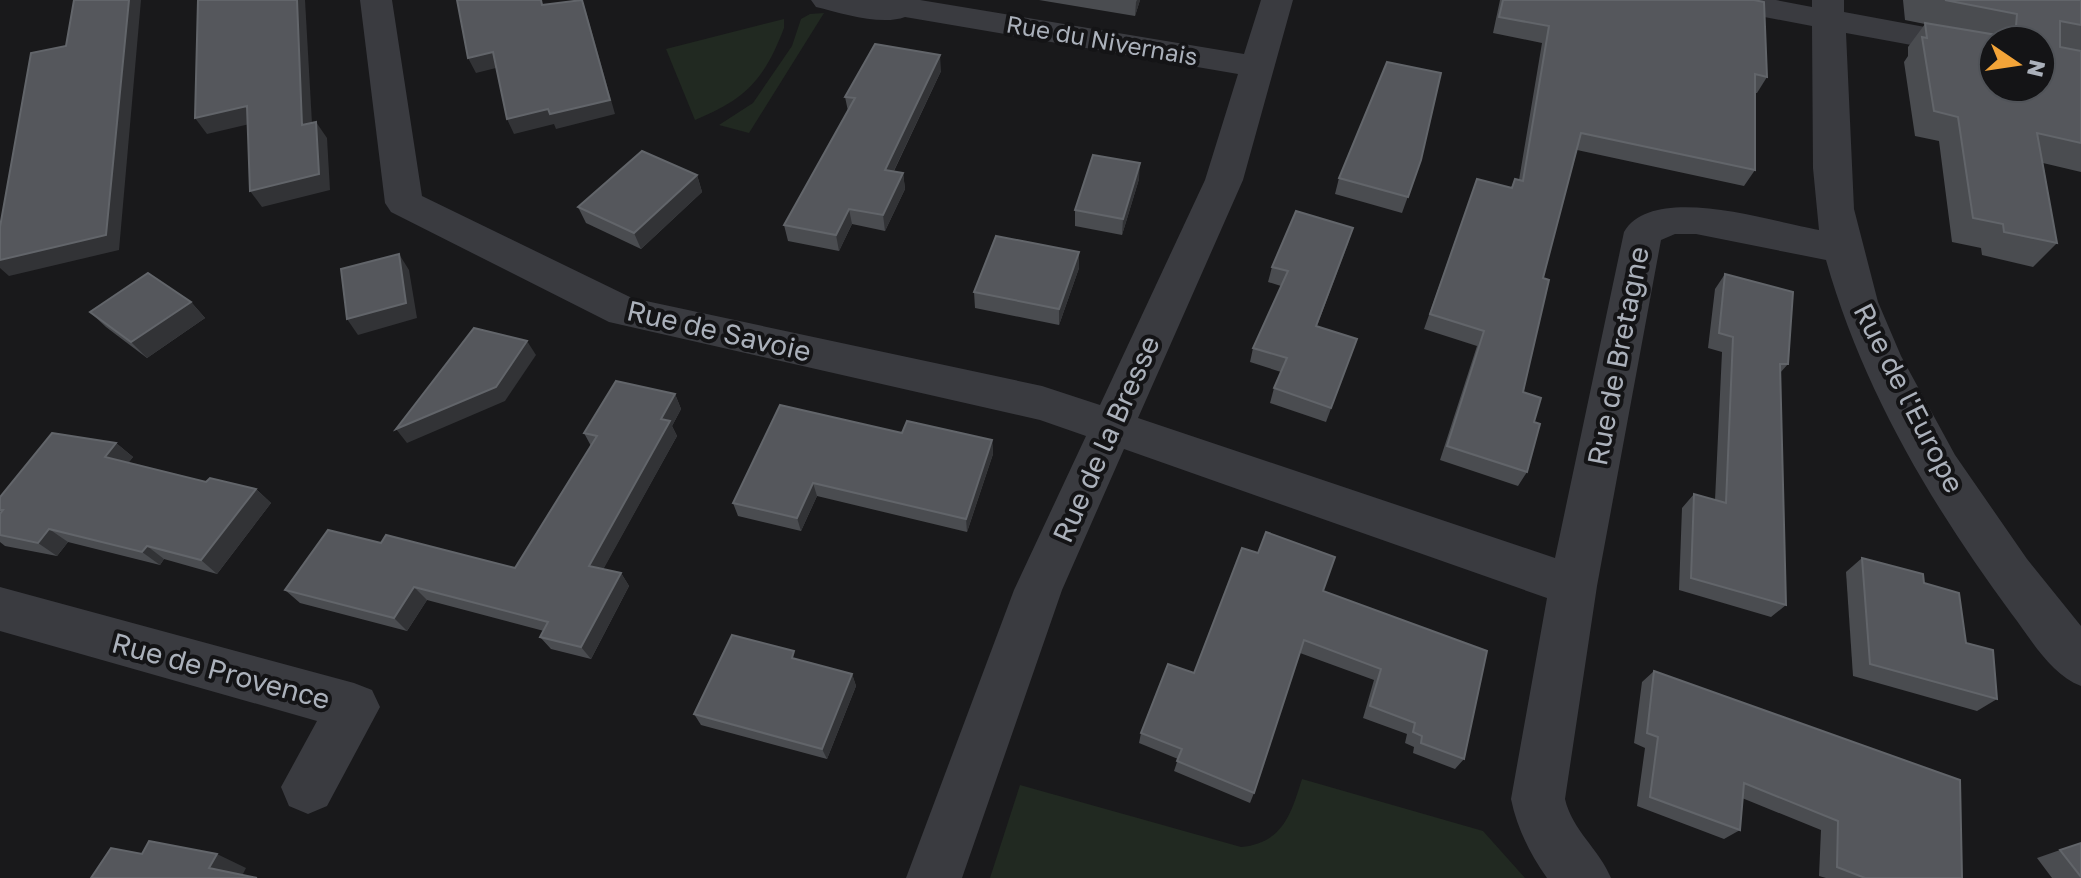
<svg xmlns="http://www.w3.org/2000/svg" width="2081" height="878" viewBox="0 0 2081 878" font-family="'Golos Text',sans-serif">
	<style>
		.green { fill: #212921 }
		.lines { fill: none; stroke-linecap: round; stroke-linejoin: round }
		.minor { fill: #3a3b40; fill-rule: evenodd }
		.wall { fill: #4a4c50 }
		.shaded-wall { fill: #323336 }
		.building { fill: #55575c; stroke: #62656a; stroke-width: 2; fill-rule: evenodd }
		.labels { text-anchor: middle; stroke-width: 8; stroke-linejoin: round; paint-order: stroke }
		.far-street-label { font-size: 24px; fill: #abb1bb; stroke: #141416 }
		.street-label { font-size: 28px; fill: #abb1bb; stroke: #141416 }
	</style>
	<rect width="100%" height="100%" fill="#19191b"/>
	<g class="green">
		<path d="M824,13L749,133L719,125L753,103L792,46L801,19L810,14Z"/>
		<path d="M784,19V28C764,80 746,99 695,120L666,49Z"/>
		<path d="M1302,779L1483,831L1525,878H990L1020,785L1241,847C1283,843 1291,814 1302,779Z"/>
	</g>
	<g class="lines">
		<g class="minor">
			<path d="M360,0H392L422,196L632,298L1042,386L1100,405L1205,180L1238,74L905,17C881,26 841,13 816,7L811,0H920L1244,54L1261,0H1293L1243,180L1138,418L1555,558L1624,232C1653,182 1773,222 1819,230L1813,168L1812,26L1712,7L1707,0H1776L1812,7V0H1844V12L1995,40L1993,60L1846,33L1854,209L1878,302L1901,356L1955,455L2027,559L2081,626V686C2050,674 2031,639 2011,613C1932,506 1862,388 1826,260L1696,234H1675L1661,240L1597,586L1565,799C1572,830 1599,849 1611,878H1547C1530,854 1517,828 1511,799L1547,598L1124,449L1062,590L962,878H906L1014,590L1086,436L1040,420L609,322L391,212L385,203Z"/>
			<path d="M0,587L354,683L372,690L380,707L327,806L308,814L289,806L281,787L317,721L0,631Z"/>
		</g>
	</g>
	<g class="wall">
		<path d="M1039,0H1140L1135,16Z"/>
		<path d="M1500,0H1754L1767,77L1757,93H1755V170L1744,186L1577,150L1543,278L1523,392L1534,422L1527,472L1518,486L1440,460L1477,346L1424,329L1477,179L1511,188L1515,179L1519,180L1542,43L1493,33Z"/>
		<path d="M1903,0H2081V172L2043,163L2057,243L2033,267L1982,255L1981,248L1952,242L1939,141L1915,136L1904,62L1908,56V47L1925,24L1905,20Z"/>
		<path d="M941,71L894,171L903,173L905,189L885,231L852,224L839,251L788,241L784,225L848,111L845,97Z"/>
		<path d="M1421,160L1402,213L1335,194L1339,178Z"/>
		<path d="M697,175L702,192L641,249L586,223L578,207Z"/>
		<path d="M1139,179L1122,235L1075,226V210Z"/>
		<path d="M1353,228L1317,326L1357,339L1326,422L1270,403L1274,388L1281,372L1250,362L1253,348L1281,286L1268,282L1272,267Z"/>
		<path d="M1079,252V268L1059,325L975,308L974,292Z"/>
		<path d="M1725,274L1788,364L1780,373L1786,605L1771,617L1679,590L1682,508L1694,494L1715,500L1722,352L1708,348L1715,289Z"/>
		<path d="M191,302L205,318L147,358L106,327L90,312Z"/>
		<path d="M675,394L681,409L672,426L677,436L603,569L621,573L629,586L591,659L551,649L540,637L544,631L427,600L407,631L300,603L285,590L381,543L515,568L591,446L584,433Z"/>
		<path d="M902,433L992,440L993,454L967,532L817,496L801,531L738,516L733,503Z"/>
		<path d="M116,443L133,457L128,463L206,482L256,489L271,503L217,574L164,559L160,565L68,542L57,556L5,546L0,542V497Z"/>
		<path d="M1862,558L1924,583L1966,643L1997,699L1977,711L1853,676L1846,572Z"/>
		<path d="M1323,591L1464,759L1455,769L1413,753L1414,747L1405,743L1407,734L1363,718L1374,680L1300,653L1254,793L1250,803L1174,771L1178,759L1139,743L1141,733L1194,673Z"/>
		<path d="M798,660L852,674L856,686L827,759L701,725L694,714Z"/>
		<path d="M1654,671L1962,878H1826L1819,876L1821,830L1742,798L1740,830L1724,839L1637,806L1645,748L1634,743L1642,682Z"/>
		<path d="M2060,850L2081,878H2052L2037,858Z"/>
	</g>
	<g class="shaded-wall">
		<path d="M129,0H141L119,250L9,276L0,268V260Z"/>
		<path d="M297,0H305L313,141L302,125Z"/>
		<path d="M582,0L587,15L615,114L556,129L554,124L514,134L507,119Z"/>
		<path d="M1137,0H1140L1135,16L1136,2Z"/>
		<path d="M493,52L500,67L476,73L468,58Z"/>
		<path d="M940,55L941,71L887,185L885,170Z"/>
		<path d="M247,106L258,122L207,134L195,118Z"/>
		<path d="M316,122L327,138L330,190L262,207L250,191Z"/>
		<path d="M1140,163L1139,179L1122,235L1123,219Z"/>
		<path d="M903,173L905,189L885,231L883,215Z"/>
		<path d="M697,175L702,192L641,249L634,233Z"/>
		<path d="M849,209L852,224L839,251L836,235Z"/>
		<path d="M1353,228L1348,244L1311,341L1316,326Z"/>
		<path d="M1079,252V268L1059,325V309Z"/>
		<path d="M399,254L409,270L417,318L358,335L347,319Z"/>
		<path d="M191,302L205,318L147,358L131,342Z"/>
		<path d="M527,341L536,355L505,401L407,443L396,429Z"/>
		<path d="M675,394L681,409L672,426L677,436L598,579L589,566L661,419Z"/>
		<path d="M992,440L993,454L967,532L966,519Z"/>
		<path d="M116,443L133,457L122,471L105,457Z"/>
		<path d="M813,483L817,496L801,531L797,518Z"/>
		<path d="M256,489L271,503L217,574L201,560Z"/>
		<path d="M49,529L68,542L57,556L38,543Z"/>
		<path d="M147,546L164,559L160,565L142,552Z"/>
		<path d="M621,573L629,586L591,659L581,647Z"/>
		<path d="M414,587L427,600L407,631L394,618Z"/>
		<path d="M852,674L856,686L827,759L822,749Z"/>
		<path d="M217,854L246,868L241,878L209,868Z"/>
	</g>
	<g class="building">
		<path d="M74,0H129L106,235L0,260V227L31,53L66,46Z"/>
		<path d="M198,0H297L302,125L316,122L319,174L250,191L247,106L195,118Z"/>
		<path d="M457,0H541L542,5L582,0L610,100L550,114L548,109L507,119L493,52L468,58Z"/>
		<path d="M1503,0H1754L1764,2L1767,77L1755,74V170L1581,133L1543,278L1549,280L1523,392L1541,398L1534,422L1540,424L1527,472L1447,446L1484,331L1430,314L1477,179L1512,188L1515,179L1523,181L1549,26L1499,17Z"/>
		<path d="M1945,0H2081V25L2060,21V47L2081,51V143L2037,133L2057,243L2004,232L2003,224L1973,218L1958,117L1934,111L1922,37L1927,38L1925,23L2015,38L2017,14ZM1993,40H2041V88H1993Z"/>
		<path d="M875,44L940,55L885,170L903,173L883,215L849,209L836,235L784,225L855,98L845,97Z"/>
		<path d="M1387,62L1441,73L1421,160L1408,197L1339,178Z"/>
		<path d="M642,151L697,175L634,233L578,207Z"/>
		<path d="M1093,155L1140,163L1123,219L1075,210Z"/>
		<path d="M1296,211L1353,228L1316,326L1357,339L1331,408L1274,388L1287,358L1253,348L1288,271L1272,267Z"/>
		<path d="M996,236L1079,252L1059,309L974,292Z"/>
		<path d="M399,254L406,303L347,319L341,269Z"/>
		<path d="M148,273L191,302L131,342L90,312Z"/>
		<path d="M1725,274L1793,292L1788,364H1780L1786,605L1691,578L1694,494L1726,503L1733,337L1719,333Z"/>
		<path d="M474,328L527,341L496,387L396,429Z"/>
		<path d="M616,381L675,394L661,419L670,421L589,566L621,573L581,647L540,637L548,622L414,587L394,618L285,590L328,530L381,543L386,535L515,568L597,436L584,433Z"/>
		<path d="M780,405L902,433L907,421L992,440L966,519L813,483L797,518L733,503Z"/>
		<path d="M52,433L116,443L105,457L206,482L210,478L256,489L201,560L147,546L142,552L49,529L38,543L0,535V514L3,510H0V497Z"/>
		<path d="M1266,532L1335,557L1323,591L1487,651L1464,759L1421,743L1422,736L1413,732L1415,723L1370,706L1381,669L1304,640L1254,793L1177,761L1182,749L1141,733L1168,664L1194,673L1242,548L1258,553Z"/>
		<path d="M1862,558L1923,574L1924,583L1959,593L1966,643L1993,650L1997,699L1870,664Z"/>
		<path d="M732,635L794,651L792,658L852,674L822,749L694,714Z"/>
		<path d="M1654,671L1960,780L1962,878H1865L1837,867L1838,821L1744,783L1740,830L1650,797L1658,737L1647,733Z"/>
		<path d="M149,841L217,854L209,868L257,878H91L111,848L142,854Z"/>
		<path d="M2081,843V877L2060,850Z"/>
	</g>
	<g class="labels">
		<g class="far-street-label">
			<text transform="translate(1102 41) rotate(10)" y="8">Rue du Nivernais</text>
		</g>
		<g class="street-label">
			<text transform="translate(719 331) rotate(13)" y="10">Rue de Savoie</text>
			<text transform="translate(1618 356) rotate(-79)" y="10">Rue de Bretagne</text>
			<text transform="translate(1909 398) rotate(63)" y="10">Rue de l'Europe</text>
			<text transform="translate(1106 439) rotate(-66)" y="10">Rue de la Bresse</text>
			<text transform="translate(221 671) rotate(15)" y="10">Rue de Provence</text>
		</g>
	</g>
	<g transform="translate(2017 64) rotate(103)"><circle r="38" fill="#141416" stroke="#505358" stroke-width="2"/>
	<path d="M0-6L14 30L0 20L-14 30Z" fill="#f3a438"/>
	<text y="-12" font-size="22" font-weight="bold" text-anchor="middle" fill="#abb1bb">N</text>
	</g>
</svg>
